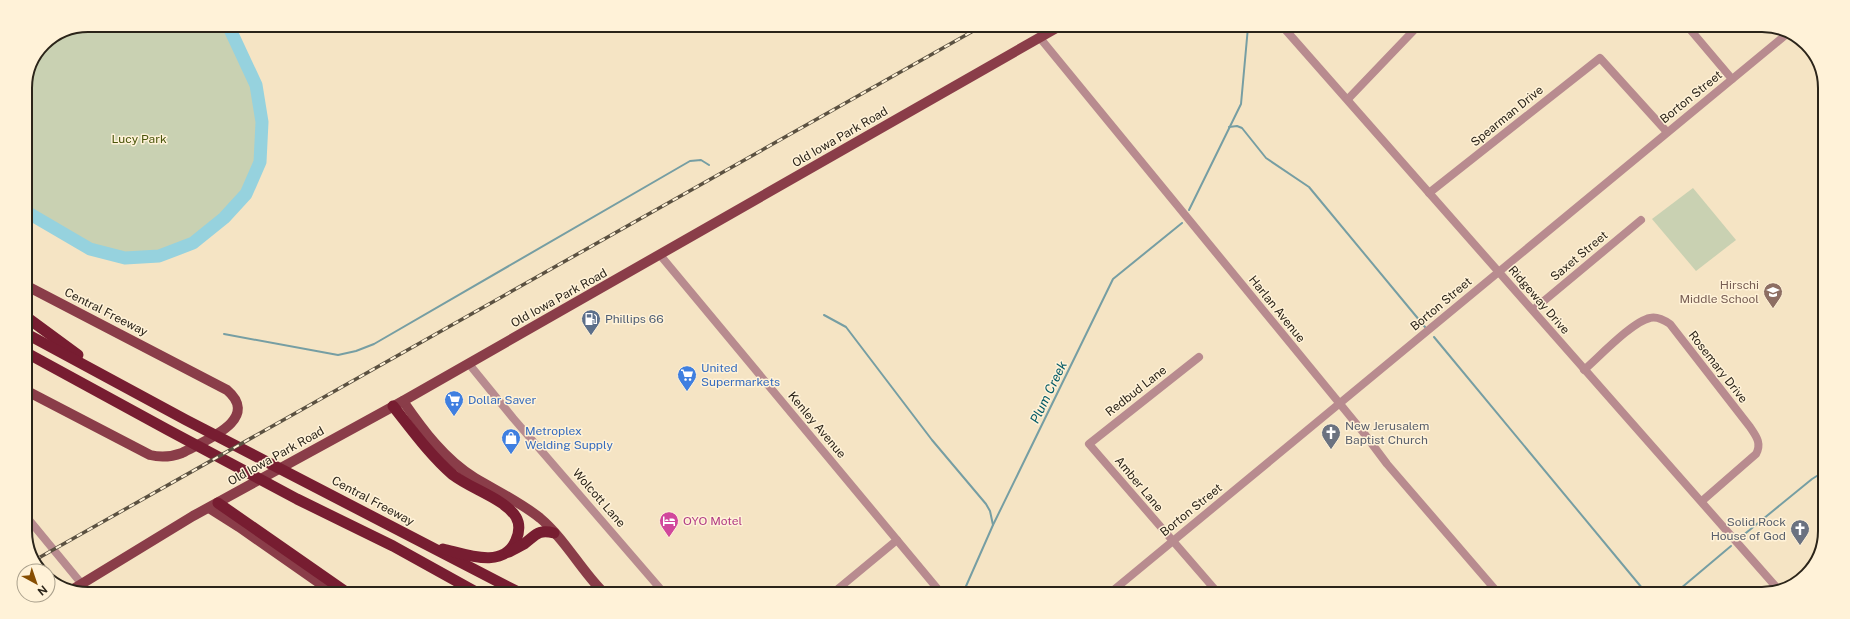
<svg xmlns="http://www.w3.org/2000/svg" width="1850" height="619" viewBox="0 0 1850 619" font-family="'Public Sans',sans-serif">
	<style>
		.green { fill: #c9d1b2 }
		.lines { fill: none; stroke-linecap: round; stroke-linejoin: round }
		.stream { stroke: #769ea3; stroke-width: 2 }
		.river { stroke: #96d2de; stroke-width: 13 }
		.minor { stroke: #b88b8f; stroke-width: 8 }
		.major { stroke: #8a3d49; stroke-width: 10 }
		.highway { stroke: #771d31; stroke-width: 11 }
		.rail-casing { stroke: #5b5141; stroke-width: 3.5 }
		.rail { stroke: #fff2d8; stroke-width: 2; stroke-dasharray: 6; stroke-linecap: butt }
		.labels { text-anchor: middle; stroke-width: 3; stroke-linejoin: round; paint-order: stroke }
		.street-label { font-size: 12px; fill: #2b2419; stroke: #fff2d8 }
		.park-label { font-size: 12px; fill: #4a550b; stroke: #fff2d8 }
		.education-label { font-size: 12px; fill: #785e54; stroke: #fff2d8; text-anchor: end }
		.service-label { font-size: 12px; fill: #4e5e75; stroke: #fff2d8; text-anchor: start }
		.shop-label { font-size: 12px; fill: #366cbe; stroke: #fff2d8; text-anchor: start }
		.worship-label { font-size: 12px; fill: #5b616d; stroke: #fff2d8; text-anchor: start }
		.hotel-label { font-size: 12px; fill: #b23c85; stroke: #fff2d8; text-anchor: start }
		.water-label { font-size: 13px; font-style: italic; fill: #005966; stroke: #fff2d8 }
		.rim { fill: none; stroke: #2b2419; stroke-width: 2 }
	</style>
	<rect width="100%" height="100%" fill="#f5e4c4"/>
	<g class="green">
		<path d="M88,25H228L256,85L262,122L260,162L246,194L224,218L193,243L159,256L125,258L90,249L25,211V87L43,43Z"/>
		<path d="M1693,188L1736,240L1696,271L1652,219Z"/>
	</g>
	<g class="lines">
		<g class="stream">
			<path d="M1229,127L1237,126L1242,128L1266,158L1309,187L1425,327"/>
			<path d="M1189,210L1241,104L1248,27"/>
			<path d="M824,315L846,327L932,440L986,504L990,511L993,525"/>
			<path d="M224,334L338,355L356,351L374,344L690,161L701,160L709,165"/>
			<path d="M1434,337L1647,594"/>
			<path d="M1741,537L1812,479L1820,474L1823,475"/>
			<path d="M963,593L993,525L1113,279L1182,223"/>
			<path d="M1674,594L1731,546"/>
		</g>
		<path class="river" d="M25,211L90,249L125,258L159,256L193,243L224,218L246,194L260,162L262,122L256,85L228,25"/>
		<g class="minor">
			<path d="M1283,27L1778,589"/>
			<path d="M1688,27L1732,79"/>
			<path d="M1040,38L1363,432L1387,464L1499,594"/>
			<path d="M1348,99L1417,27"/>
			<path d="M1429,193L1600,58L1667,132"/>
			<path d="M660,255L941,593"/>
			<path d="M1533,310L1641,220"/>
			<path d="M1199,357L1089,444L1218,593"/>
			<path d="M469,364L513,418L664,593"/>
			<path d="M1584,370C1599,357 1633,321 1650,318C1657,316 1664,320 1670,324L1750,427C1756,436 1762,443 1756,454L1702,501"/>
			<path d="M25,515L81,583"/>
			<path d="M833,593L897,540"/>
			<path d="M1110,593L1788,33"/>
		</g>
		<g class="major">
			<path d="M25,285L227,390C262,420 203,441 182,453C171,457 162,458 150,455L25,390"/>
			<path d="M403,401C423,430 445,460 475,478C497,491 520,502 540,518C565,539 580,569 603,592"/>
			<path d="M209,508L239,527L332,592"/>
			<path d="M70,591L193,516L403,401L1060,26"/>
		</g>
		<g class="highway">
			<path d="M25,316L78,355"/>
			<path d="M25,333L186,420L518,592"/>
			<path d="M25,352L168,430L297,499L393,546L476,592"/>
			<path d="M393,406C412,430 430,455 453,475C471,489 505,499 516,517C520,524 519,533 516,540C504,570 465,554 443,549"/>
			<path d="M218,503L346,592"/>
			<path d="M509,552C514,549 519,547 524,544C536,535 538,529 554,533"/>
		</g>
		<g class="rail-casing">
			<path id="rail" d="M35,560L982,26"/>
		</g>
		<use href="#rail" class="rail"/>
	</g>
	<defs>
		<g id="school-pin" transform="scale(1)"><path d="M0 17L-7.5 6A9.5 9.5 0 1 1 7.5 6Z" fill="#8d6e63" stroke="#fff2d8"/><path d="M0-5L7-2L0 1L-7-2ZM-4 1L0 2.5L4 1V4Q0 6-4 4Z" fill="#fff"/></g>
		<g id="fuel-pin" transform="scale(1)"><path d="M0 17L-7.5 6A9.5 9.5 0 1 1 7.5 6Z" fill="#5c6f8a" stroke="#fff2d8"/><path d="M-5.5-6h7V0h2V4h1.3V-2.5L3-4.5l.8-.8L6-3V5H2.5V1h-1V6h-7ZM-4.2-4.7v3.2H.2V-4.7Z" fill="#fff"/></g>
		<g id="supermarket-pin" transform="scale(1)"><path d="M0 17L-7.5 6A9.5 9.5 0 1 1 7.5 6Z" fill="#3f7fe0" stroke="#fff2d8"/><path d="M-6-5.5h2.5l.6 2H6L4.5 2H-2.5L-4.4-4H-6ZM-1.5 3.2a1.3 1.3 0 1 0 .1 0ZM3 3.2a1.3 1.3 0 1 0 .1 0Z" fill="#fff"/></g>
		<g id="church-pin" transform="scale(1)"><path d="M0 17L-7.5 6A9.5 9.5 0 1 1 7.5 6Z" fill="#6b7280" stroke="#fff2d8"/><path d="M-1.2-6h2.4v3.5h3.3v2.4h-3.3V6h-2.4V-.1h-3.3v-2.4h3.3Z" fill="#fff"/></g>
		<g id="shop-pin" transform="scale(1)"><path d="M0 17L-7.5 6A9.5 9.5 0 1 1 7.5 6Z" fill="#3f7fe0" stroke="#fff2d8"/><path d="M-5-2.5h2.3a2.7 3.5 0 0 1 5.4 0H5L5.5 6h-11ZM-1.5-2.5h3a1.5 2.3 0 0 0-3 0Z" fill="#fff"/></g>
		<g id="hotel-pin" transform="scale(1)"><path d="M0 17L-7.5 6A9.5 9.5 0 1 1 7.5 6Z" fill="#d1479c" stroke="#fff2d8"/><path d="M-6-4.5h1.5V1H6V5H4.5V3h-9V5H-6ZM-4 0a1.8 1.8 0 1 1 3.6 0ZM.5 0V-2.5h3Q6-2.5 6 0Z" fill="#fff"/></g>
	</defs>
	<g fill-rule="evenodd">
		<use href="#school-pin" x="1773" y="292"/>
		<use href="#fuel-pin" x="591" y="319"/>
		<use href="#supermarket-pin" x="687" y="375"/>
		<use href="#supermarket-pin" x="454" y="400"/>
		<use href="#church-pin" x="1331" y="433"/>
		<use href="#shop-pin" x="511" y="438"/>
		<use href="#hotel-pin" x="669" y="521"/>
		<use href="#church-pin" x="1800" y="529"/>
	</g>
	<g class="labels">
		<g class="street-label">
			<text transform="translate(1691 97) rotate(-39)" y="4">Borton Street</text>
			<text transform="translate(1507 116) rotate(-39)" y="4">Spearman Drive</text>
			<text transform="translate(840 137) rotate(-30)" y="4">Old Iowa Park Road</text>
			<text transform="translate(1579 256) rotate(-40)" y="4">Saxet Street</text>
			<text transform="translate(559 298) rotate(-29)" y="4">Old Iowa Park Road</text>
			<text transform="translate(1539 300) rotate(49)" y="4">Ridgeway Drive</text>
			<text transform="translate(1441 304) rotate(-40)" y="4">Borton Street</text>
			<text transform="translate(1277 309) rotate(51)" y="4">Harlan Avenue</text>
			<text transform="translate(106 312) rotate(27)" y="4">Central Freeway</text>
			<text transform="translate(1718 367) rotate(52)" y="4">Rosemary Drive</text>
			<text transform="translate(1136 391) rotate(-38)" y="4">Redbud Lane</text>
			<text transform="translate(817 425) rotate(50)" y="4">Kenley Avenue</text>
			<text transform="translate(276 456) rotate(-29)" y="4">Old Iowa Park Road</text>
			<text transform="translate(1139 484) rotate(50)" y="4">Amber Lane</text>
			<text transform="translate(599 498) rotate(49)" y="4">Wolcott Lane</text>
			<text transform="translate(373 501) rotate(28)" y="4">Central Freeway</text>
			<text transform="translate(1191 510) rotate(-39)" y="4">Borton Street</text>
		</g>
		<g class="park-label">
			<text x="139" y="143">Lucy Park</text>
		</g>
		<g class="education-label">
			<text x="1759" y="289">Hirschi<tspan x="1759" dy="14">Middle School</tspan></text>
		</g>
		<g class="service-label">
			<text x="605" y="323">Phillips 66</text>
		</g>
		<g class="shop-label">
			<text x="701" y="372">United<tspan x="701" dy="14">Supermarkets</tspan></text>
			<text x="468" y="404">Dollar Saver</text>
			<text x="525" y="435">Metroplex<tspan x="525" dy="14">Welding Supply</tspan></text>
		</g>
		<g class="worship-label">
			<text x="1345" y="430">New Jerusalem<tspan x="1345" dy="14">Baptist Church</tspan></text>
			<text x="1786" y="526" text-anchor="end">Solid Rock<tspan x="1786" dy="14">House of God</tspan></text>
		</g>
		<g class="hotel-label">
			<text x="683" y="525">OYO Motel</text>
		</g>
		<g class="water-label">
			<text transform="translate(1048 392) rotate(-64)" y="5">Plum Creek</text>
		</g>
	</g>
	<path d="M0 0H1850V619H0ZM88 32H1762A56 56 0 0 1 1818 88V531A56 56 0 0 1 1762 587H88A56 56 0 0 1 32 531V88A56 56 0 0 1 88 32Z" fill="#fff2d8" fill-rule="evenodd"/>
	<path class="rim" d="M88 32H1762A56 56 0 0 1 1818 88V531A56 56 0 0 1 1762 587H88A56 56 0 0 1 32 531V88A56 56 0 0 1 88 32Z"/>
	<g transform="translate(36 583) rotate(140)"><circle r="19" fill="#fff2d8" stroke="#aaa08c"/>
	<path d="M0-3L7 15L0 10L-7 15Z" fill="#864d01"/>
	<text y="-6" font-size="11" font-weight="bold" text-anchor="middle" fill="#2b2419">N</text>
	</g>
</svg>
